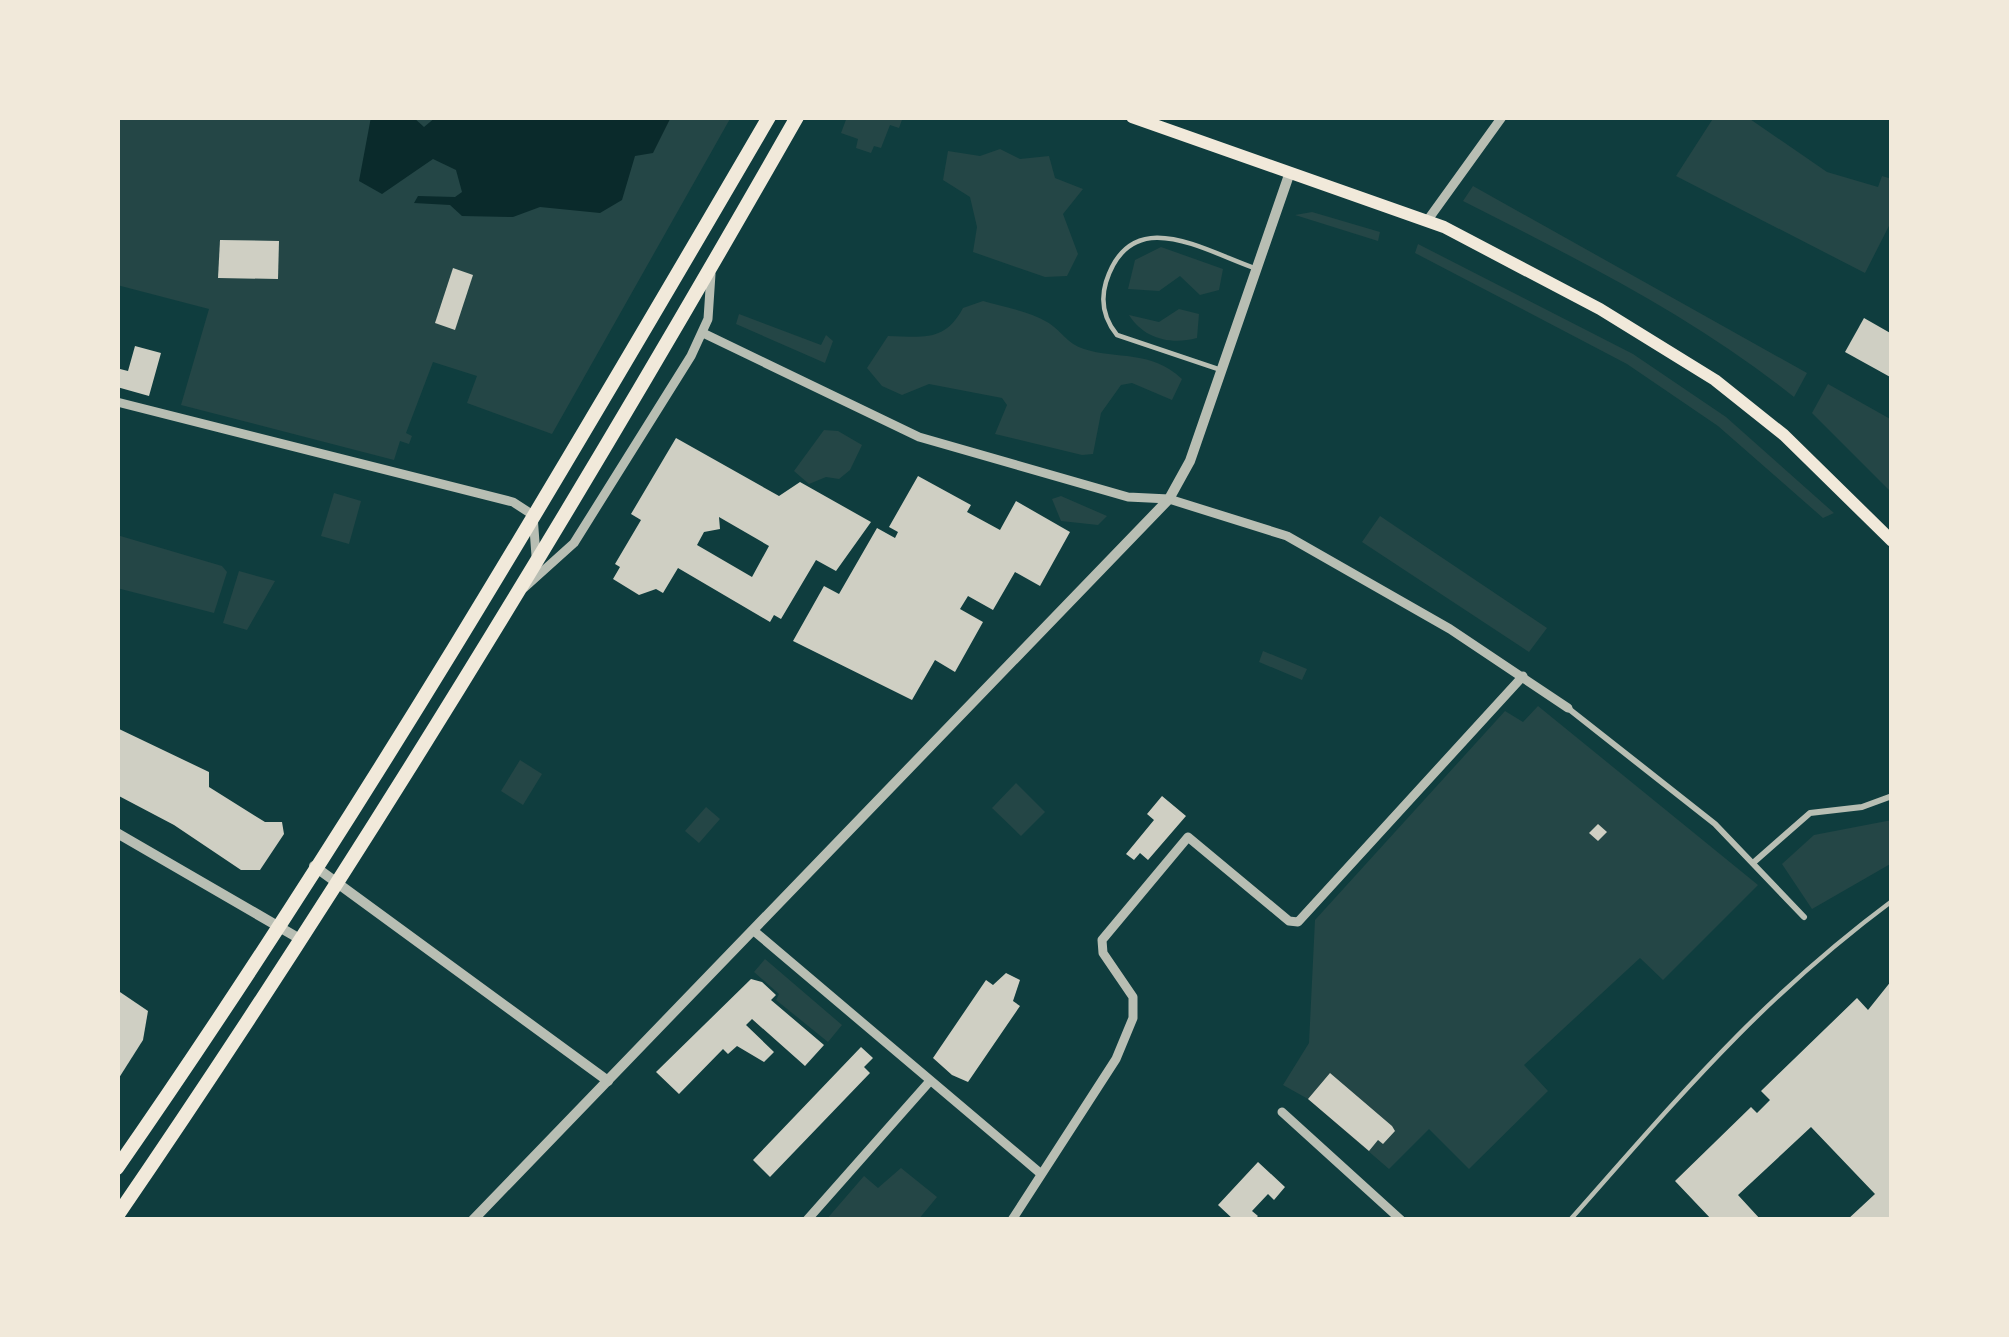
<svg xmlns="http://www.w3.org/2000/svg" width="2009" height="1337" viewBox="0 0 2009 1337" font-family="'PT Sans',sans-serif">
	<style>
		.green { fill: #244646 }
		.water { fill: #0a2a2b }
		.building { fill: #cfcfc3; fill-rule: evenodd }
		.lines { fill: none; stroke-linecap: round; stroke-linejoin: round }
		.service { stroke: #b8beb3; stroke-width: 4.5 }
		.pedestrian { stroke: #b8beb3; stroke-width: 6 }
		.minor { stroke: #b8beb3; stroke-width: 9 }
		.tertiary { stroke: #b8beb3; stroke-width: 10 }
		.secondary { stroke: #f1e9da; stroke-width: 12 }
		.primary { stroke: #f1e9da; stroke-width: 14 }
	</style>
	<rect width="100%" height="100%" fill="#0f3d3e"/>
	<g class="green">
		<path d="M117,117H731L552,434L467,403L477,376L433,362L406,433L412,436L409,444L400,441L394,460L181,405L209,309L117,285Z"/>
		<path d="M847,117H903L899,128L890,125L881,148L874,146L871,153L856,148L858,139L841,133Z"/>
		<path d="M1714,117H1747L1827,172L1878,187L1882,176L1892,179V220L1865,273L1676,176Z"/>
		<path d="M1000,149L1020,159L1049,156L1055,178L1083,189L1063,214L1078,254L1067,276L1045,277L973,252L977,227L970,197L943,180L948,151L980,156Z"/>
		<path d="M1473,186L1807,373L1794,397C1693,316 1577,259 1463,201Z"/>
		<path d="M1312,212L1380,232L1378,241L1295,215Z"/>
		<path d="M1418,244L1633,354L1726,417L1834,513L1823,518L1718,426L1627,364L1415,253Z"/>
		<path d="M1161,247L1223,269L1219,290L1200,295L1180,276L1159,291L1128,289L1135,260Z"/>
		<path d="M983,301C1003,307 1029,311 1047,322C1061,330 1066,343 1084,349C1117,360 1150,349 1182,379L1172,400L1132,383L1121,385L1101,413L1093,454L1082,455L995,434L1007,405L1002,398L929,384L902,395L882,386L867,368L888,336C923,337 945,342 963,308Z"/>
		<path d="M1179,309L1199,314L1197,338C1171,345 1144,339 1129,315L1159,322Z"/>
		<path d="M739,314L821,345L826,335L833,341L825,363L736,324Z"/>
		<path d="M1828,384L1892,420V493L1812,413Z"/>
		<path d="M824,430L838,431L862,445L850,470L839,479L826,477L809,484L794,471Z"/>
		<path d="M334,493L361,501L349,544L321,536Z"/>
		<path d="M1061,496L1107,516L1098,525L1061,521L1052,499Z"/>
		<path d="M1380,516L1547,628L1529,652L1362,542Z"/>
		<path d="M117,535L222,566L227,572L214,613L117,588Z"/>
		<path d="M239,571L275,581L247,630L223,623Z"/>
		<path d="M1263,651L1307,669L1302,680L1259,662Z"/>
		<path d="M1538,706L1758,885L1663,980L1640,958L1524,1065L1548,1091L1469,1169L1429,1129L1389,1169L1308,1099L1283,1085L1309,1043L1315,920L1505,711L1523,722Z"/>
		<path d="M520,760L542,774L523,805L501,791Z"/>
		<path d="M1016,783L1045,812L1021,836L992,808Z"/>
		<path d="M706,807L720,819L699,843L685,831Z"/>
		<path d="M1892,820V863L1812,909L1782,864L1814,835Z"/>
		<path d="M765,959L842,1025L828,1042L776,1000L779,994L754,972Z"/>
		<path d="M901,1168L937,1197L918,1220H826L864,1176L878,1188Z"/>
	</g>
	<path class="water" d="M371,117H413L424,127L436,117H671L653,153L635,156L622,200L600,213L540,207L513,217L462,216L450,205L414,203L418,196L455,197L462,192L456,170L433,159L382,194L359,181Z"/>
	<g class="building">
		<path d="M220,240L279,241L278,279L218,278Z"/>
		<path d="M453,268L473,275L455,330L435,323Z"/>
		<path d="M1864,318L1892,334V378L1845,352Z"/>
		<path d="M135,346L161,353L149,396L117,387L120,369L128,371Z"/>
		<path d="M676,438L779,496L800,482L871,522L836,571L816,560L781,619L774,615L770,622L678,568L663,593L656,589L639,595L613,579L620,567L615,564L641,520L631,514ZM719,517L769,546L752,577L697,545L704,532L720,529Z"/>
		<path d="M918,476L971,505L967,512L1000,530L1016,501L1070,532L1040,586L1015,572L993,610L968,596L960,609L983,622L955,672L935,660L912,700L793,641L824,586L839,594L877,528L895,538L898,532L889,527Z"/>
		<path d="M117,728L209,772V787L265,822H282L284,834L260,870H241L174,825L117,795Z"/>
		<path d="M1162,796L1186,816L1148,860L1140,853L1134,860L1126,854L1154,820L1147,814Z"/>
		<path d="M1598,824L1607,832L1598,841L1589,833Z"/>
		<path d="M1006,973L1020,980L1013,1001L1020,1006L968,1082L952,1075L933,1058L986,980L993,985Z"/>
		<path d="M751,979L762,982L776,995L771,1000L824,1045L805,1066L752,1019L746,1025L774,1052L764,1062L737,1046L728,1054L723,1049L679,1094L656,1072Z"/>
		<path d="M1892,980V1220H1847L1875,1194L1811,1127L1738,1195L1761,1220H1712L1675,1181L1751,1107L1757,1113L1770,1100L1761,1091L1857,998L1868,1010Z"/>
		<path d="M117,990L148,1011L143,1040L117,1081Z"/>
		<path d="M861,1047L873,1058L864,1067L870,1073L770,1177L753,1160Z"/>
		<path d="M1330,1073L1392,1126L1395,1131L1383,1144L1378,1140L1369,1151L1308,1099Z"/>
		<path d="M1258,1162L1285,1187L1274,1200L1268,1194L1252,1211L1258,1216L1254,1220H1234L1218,1205Z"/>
	</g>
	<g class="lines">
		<g class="service">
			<path d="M1221,370L1117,335C1104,319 1100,302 1106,282C1131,203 1202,250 1257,269"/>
			<path d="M1570,1220C1678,1098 1759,1000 1892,901"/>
		</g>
		<g class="pedestrian">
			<path d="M1569,709L1715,824L1804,917"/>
			<path d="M1753,863L1810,813L1862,807L1892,796"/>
		</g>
		<g class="minor">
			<path d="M1427,221L1502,117"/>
			<path d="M703,333L919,437L1128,497L1169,499L1287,536L1450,629L1568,708"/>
			<path d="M117,402L513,502L533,515L536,556"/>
			<path d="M524,588L574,543L691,356L708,319L711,274"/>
			<path d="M754,931L1040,1173"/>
			<path d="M1282,1112L1401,1220"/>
			<path d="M807,1220L930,1081"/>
			<path d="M1012,1220L1116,1059L1133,1018V997L1103,953L1102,940L1188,837L1289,921L1298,922L1523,676"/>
		</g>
		<g class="tertiary">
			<path d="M117,833L300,939"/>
			<path d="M314,866L608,1081"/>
			<path d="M473,1220L1169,499L1190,461L1289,175"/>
		</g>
		<path class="secondary" d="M1132,117L1444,227L1600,309L1715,380L1784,435L1892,541"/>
		<g class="primary">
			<path d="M117,1168C352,830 562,472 769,117"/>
			<path d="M117,1216C360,861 584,491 797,117"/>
		</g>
	</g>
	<rect width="2009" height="1337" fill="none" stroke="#f1e9da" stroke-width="240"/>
</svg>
